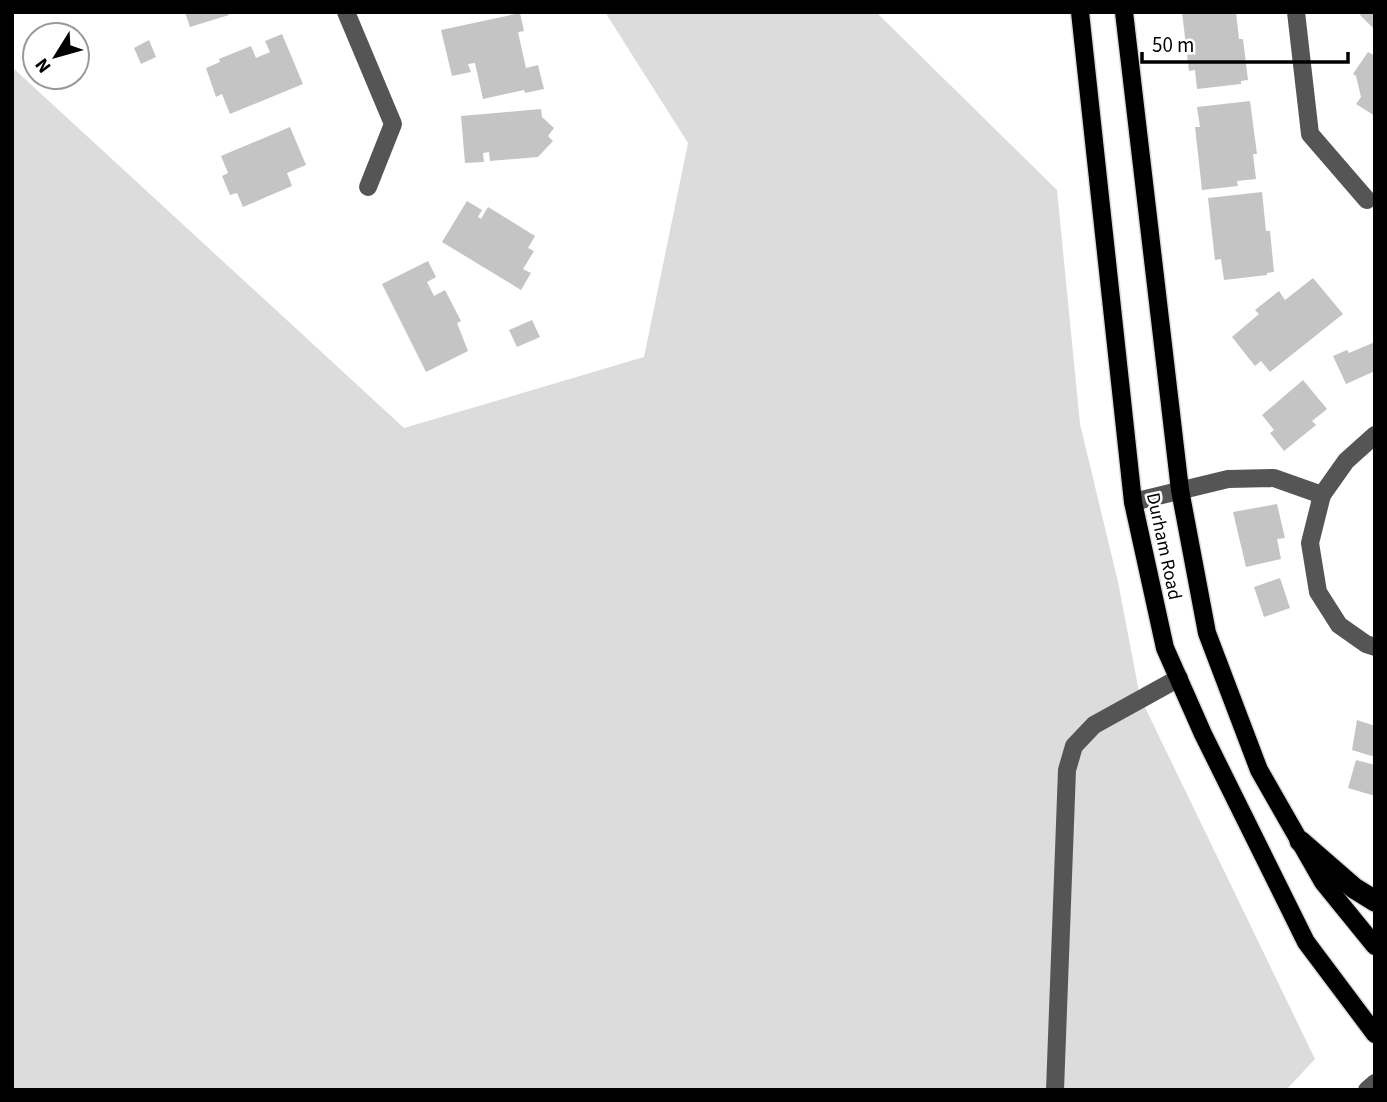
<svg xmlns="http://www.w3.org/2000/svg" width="1387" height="1102" viewBox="0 0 1387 1102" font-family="'Source Sans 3',sans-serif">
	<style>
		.green { fill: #dcdcdc }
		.building { fill: #c4c4c4 }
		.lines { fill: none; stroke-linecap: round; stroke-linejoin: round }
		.major-casing { stroke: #dbdbdb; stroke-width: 21 }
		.highway-casing { stroke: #dbdbdb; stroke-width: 24 }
		.minor { stroke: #555; stroke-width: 18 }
		.major { stroke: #000; stroke-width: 18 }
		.highway { stroke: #000; stroke-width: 21 }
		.labels { text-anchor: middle; stroke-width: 5; stroke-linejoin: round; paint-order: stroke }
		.street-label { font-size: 19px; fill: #000; stroke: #fff }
	</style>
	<rect width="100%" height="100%" fill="#fff"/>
	<path class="green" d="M605,12H876L1057,190L1080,424L1118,582L1140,697L1315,1059L1286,1090H12V67L404,428L644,357L688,143Z"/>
	<g class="building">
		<path d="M185,12H228L229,15L190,27Z"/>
		<path d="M1182,12H1236L1239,39H1243L1248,80L1241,81V84L1197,89L1195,70L1189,71Z"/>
		<path d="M1363,12H1375V30L1360,15Z"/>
		<path d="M520,13L524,31L518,32L526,68L538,65L544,89L525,93L524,90L483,99L475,63L468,64L471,72L452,76L441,30Z"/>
		<path d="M282,34L303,84L230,114L222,94L216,97L206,68L220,62L219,59L251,46L256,58L270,52L265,41Z"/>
		<path d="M149,40L156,57L141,64L134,48Z"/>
		<path d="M1368,52L1375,56V116L1356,104L1361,97L1356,76L1353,74Z"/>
		<path d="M1250,101L1257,154H1253L1256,179L1237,181L1238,186L1202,190L1195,127H1200L1197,107Z"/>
		<path d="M541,109L542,117L554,128L548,136L553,141L538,157L490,161L489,152L483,153L484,162L465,163L461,116Z"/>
		<path d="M290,127L306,165L287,173L292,186L243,207L237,193L230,195L222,176L228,173L221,156Z"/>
		<path d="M1262,192L1266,231H1270L1274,272L1267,273V275L1224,280L1221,259L1215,260L1208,198Z"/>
		<path d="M467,201L482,210L478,217L481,219L488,207L535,236L528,248L534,251L523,269L531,273L521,290L442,242Z"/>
		<path d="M428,261L436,277L427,282L434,296L445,290L461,321L457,323L468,351L426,372L382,284Z"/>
		<path d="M1313,278L1343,314L1270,372L1261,361L1255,366L1232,337L1259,314L1255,310L1279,291L1285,300Z"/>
		<path d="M532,320L540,337L517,347L509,330Z"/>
		<path d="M1375,342V371L1346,384L1333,356L1347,350L1349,353Z"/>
		<path d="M1303,380L1327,409L1312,421L1316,425L1284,451L1270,433L1274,430L1262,415Z"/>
		<path d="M1277,504L1285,538L1277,539L1281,559L1246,567L1233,512Z"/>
		<path d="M1280,578L1290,608L1264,617L1254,587Z"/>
		<path d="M1357,720L1375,726V757L1352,750Z"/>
		<path d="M1356,760L1375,765V796L1348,788Z"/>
	</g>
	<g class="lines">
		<g class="major-casing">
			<g id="major">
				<path d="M1080,12L1133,502L1165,648L1203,734L1306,942L1375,1034"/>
				<path d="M1124,12L1180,490L1207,633L1259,770L1323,882L1375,946"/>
			</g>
		</g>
		<g class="highway-casing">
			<path id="highway" d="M1300,841L1354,888L1375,901"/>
		</g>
		<g class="minor">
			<path d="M346,12L393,124L368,187"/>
			<path d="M1296,12L1310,134L1367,200"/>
			<path d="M1375,435L1346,461L1322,495L1310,543L1318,592L1339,625L1366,644L1375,647"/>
			<path d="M1133,502L1228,479L1274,478L1322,495"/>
			<path d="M1055,1090L1067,770L1074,746L1094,725L1179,678"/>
			<path d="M1367,1090L1375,1083"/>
		</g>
		<use href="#major" class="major"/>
		<use href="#highway" class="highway"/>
	</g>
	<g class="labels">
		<g class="street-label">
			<text transform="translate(1165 546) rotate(78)" y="7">Durham Road</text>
		</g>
	</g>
	<rect width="1387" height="1102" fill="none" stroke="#000000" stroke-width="28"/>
	<g transform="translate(56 56) rotate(233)"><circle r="33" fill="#ffffff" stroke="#999999" stroke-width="2"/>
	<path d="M0-5L12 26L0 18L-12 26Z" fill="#000000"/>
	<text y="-10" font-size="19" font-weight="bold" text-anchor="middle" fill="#000000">N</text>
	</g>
	<path d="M1142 52v10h206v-10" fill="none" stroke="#000000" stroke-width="3.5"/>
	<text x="1152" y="52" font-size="21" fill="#000000" stroke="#ffffff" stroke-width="5" paint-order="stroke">50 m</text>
</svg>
